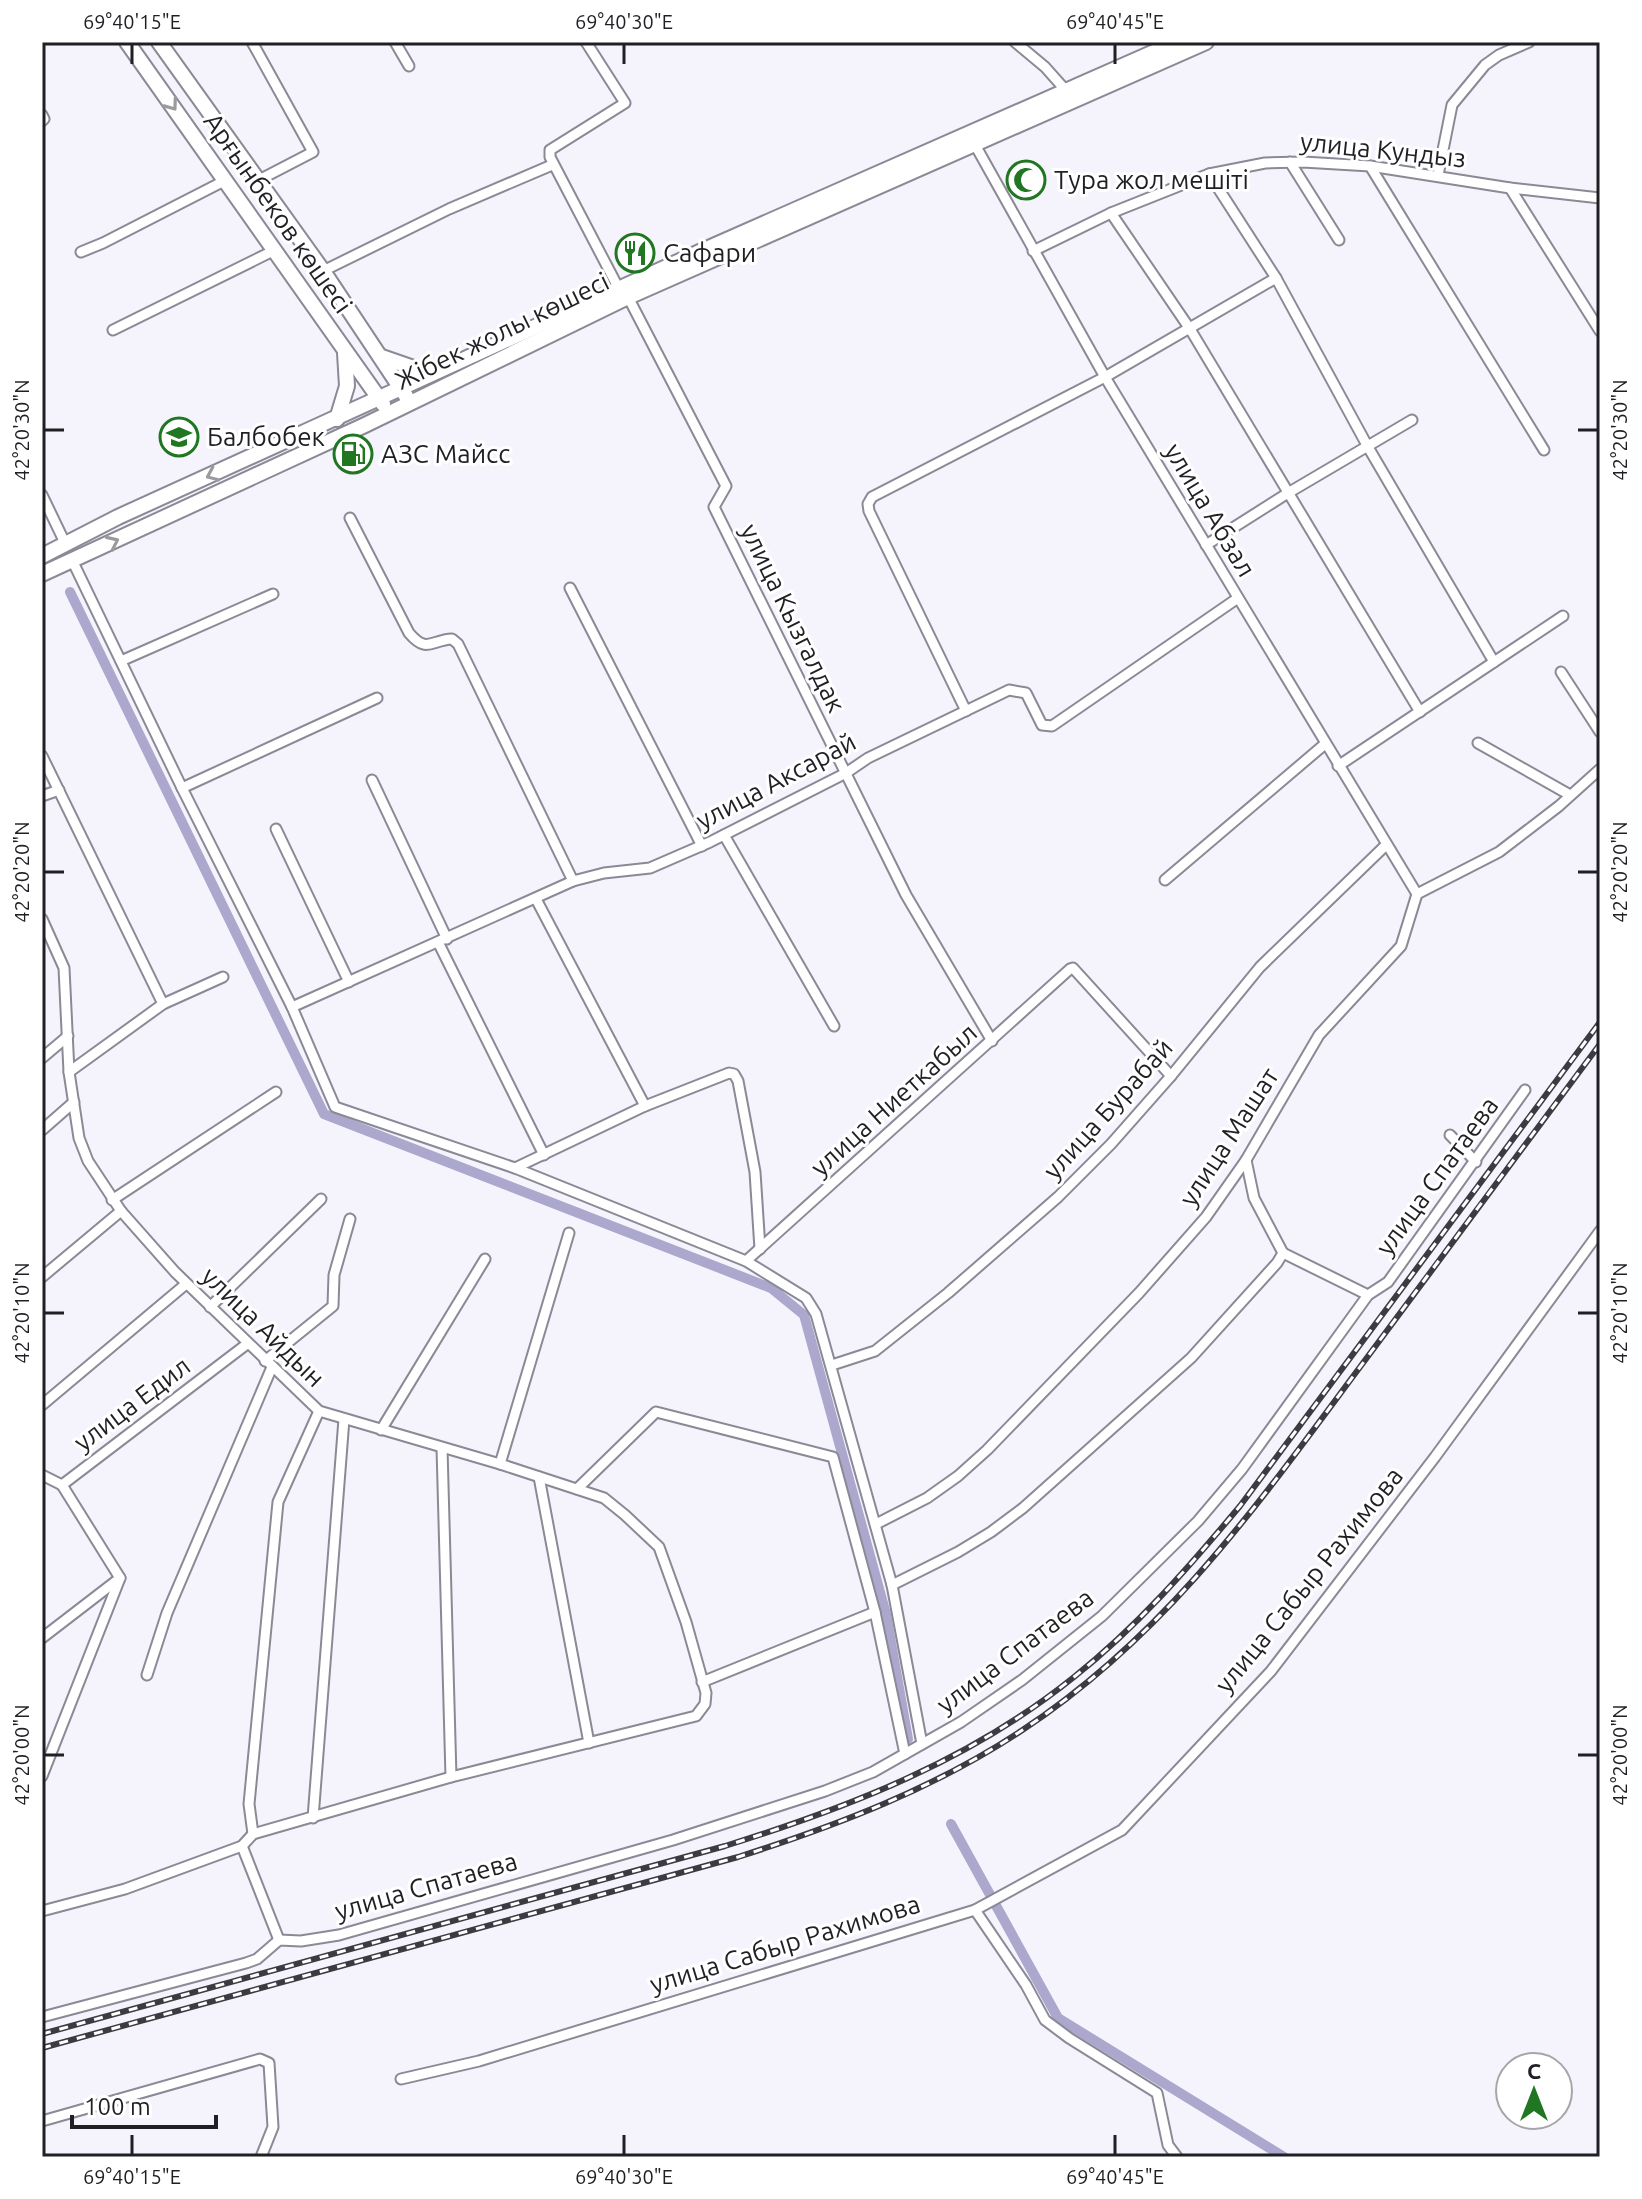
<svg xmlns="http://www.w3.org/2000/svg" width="1642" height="2199" viewBox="0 0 1642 2199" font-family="Ubuntu,sans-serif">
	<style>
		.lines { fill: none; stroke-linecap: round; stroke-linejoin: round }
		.canal { stroke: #aca7cd; stroke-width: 10 }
		.street-casing { stroke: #8b8995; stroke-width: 13 }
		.primary-casing { stroke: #8b8995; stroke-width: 18 }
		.street { stroke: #fff; stroke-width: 9 }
		.primary { stroke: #fff; stroke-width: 14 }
		.rail-casing { stroke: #3c3b41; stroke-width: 6 }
		.rail { stroke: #fff; stroke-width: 3; stroke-dasharray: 9; stroke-linecap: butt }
		.oneway { stroke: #9b9a9c }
		.ticks { fill: none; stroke: #201f24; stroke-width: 3 }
		.labels { text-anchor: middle; stroke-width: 6; stroke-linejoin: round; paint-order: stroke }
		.street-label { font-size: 26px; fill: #201f24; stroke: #fff }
		.poi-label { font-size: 26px; fill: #201f24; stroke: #fff; text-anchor: start }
		.neatline { fill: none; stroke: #201f24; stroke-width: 3 }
		.ticks-label { font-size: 20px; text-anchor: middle; fill: #201f24 }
	</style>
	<rect width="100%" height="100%" fill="#f5f4fd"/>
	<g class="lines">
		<g class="canal">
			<path d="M70,592L324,1114L771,1288L804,1315L886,1614L908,1739"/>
			<path d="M951,1824L1058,2018L1284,2157"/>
		</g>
		<g class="street-casing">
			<g id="street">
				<path d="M252,42L313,152L259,180"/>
				<path d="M395,42L409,66"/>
				<path d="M586,42L625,103L550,150V157L619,289"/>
				<path d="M1015,42L1045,67L1069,94"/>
				<path d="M42,115L44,119L42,121"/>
				<path d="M974,143L1105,377L1417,894"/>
				<path d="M1290,162L1339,240"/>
				<path d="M1370,166L1544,450"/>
				<path d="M1209,174L1276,278L1368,447L1494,662"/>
				<path d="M1438,175L1452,105L1485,65L1499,55L1529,42"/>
				<path d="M1510,188L1600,331"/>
				<path d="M1111,213L1190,329L1420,712"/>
				<path d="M1033,251L1111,213L1209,174L1265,163L1303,162L1370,166L1510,188L1600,198"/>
				<path d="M81,252L103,243L226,180"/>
				<path d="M323,271L449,209L552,165"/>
				<path d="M628,297L726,486L714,507L906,895L992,1041"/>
				<path d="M113,330L275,250"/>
				<path d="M42,495L66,545"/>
				<path d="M350,518L409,633C427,654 431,640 452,639L458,644L573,881"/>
				<path d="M1206,545L1288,493L1412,420"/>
				<path d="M72,560L182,788L292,1007L335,1107L515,1168L746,1261L806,1298L816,1314L892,1585L922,1744"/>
				<path d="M570,588L702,846"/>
				<path d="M121,661L273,594"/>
				<path d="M1561,672L1600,732"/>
				<path d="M966,711L869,511L868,504L872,497L1105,377L1276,278"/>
				<path d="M1478,743L1570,795"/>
				<path d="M42,756L163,1004"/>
				<path d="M1338,766L1563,616"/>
				<path d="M372,780L447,939"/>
				<path d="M182,788L377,698"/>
				<path d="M42,796L59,790"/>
				<path d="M276,829L349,982"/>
				<path d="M724,835L834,1026"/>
				<path d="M1165,880L1325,744"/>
				<path d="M536,899L645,1106"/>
				<path d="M42,919L64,968L69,1072L79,1138L88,1161L121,1211L175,1272L319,1411L500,1464L604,1498L625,1515L659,1547L686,1622L706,1693L705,1704L696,1716L451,1777L253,1834L242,1846L125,1889L42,1911"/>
				<path d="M438,942L544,1155"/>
				<path d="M292,1007L573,881L604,873L650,868L710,842L846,773L868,758L1009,690L1026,693L1042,725L1052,726L1238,598"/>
				<path d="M42,1058L68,1036"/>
				<path d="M69,1072L163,1004L223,977"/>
				<path d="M42,1130L74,1102"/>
				<path d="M1450,1135L1476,1162"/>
				<path d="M515,1168L645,1106L729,1073L734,1074L738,1081L755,1172L760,1249"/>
				<path d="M112,1200L276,1092"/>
				<path d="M1283,1253L1368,1295"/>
				<path d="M746,1261L1070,969L1073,968L1171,1076"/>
				<path d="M42,1277L121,1211"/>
				<path d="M210,1307L321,1199"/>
				<path d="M265,1361L333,1306L334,1275L350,1219"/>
				<path d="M832,1365L875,1351L948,1293L1058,1197L1111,1144L1171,1076L1260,967L1386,845"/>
				<path d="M42,1405L186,1284"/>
				<path d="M381,1430L485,1259"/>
				<path d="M442,1448L451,1777"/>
				<path d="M500,1464L569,1233"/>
				<path d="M42,1475L62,1485L247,1344"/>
				<path d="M539,1477L589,1743"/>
				<path d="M577,1489L656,1412L833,1457L875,1612L905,1754"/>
				<path d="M876,1524L927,1498L958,1476L987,1450L1139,1293L1206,1217L1246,1160L1319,1035L1401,946L1417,894L1499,852L1559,806L1600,769"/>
				<path d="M892,1585L958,1552L991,1532L1023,1508L1191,1358L1277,1263L1283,1253L1254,1198L1246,1160"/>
				<path d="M42,1638L120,1578L62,1485"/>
				<path d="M147,1675L167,1613L272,1367"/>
				<path d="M702,1682L875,1612"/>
				<path d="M42,1776L120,1578"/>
				<path d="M313,1818L344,1419"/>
				<path d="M253,1834L249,1804L278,1502L319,1411"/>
				<path d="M242,1846L279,1940"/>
				<path d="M975,1910L1026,1985L1045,2020L1069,2038L1157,2093L1168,2145L1177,2157"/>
				<path d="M42,2017L246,1963L257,1959L279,1940L301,1941L339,1935L673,1840L825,1791L873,1772L961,1722L1022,1680L1102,1616L1198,1521L1242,1469L1368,1295L1388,1282L1525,1090"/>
				<path d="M401,2079L479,2061L975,1910L1122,1830L1271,1671L1435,1457L1600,1231"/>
				<path d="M42,2121L260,2059L269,2063L273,2127L261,2157"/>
			</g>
		</g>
		<g class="primary-casing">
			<g id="primary">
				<path d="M127,42L383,404"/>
				<path d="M159,42L323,271L406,396"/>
				<path d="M382,357L431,374"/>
				<path d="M337,419L347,386L345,353"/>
				<path d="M42,556L118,517L704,250L1177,42"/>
				<path d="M42,574L365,425L628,297L1206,42"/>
			</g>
		</g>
		<use href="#street" class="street"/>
		<use href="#primary" class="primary"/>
		<g class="rail-casing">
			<g id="rail">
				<path d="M42,2034L725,1846C850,1807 971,1760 1074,1677C1137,1627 1189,1567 1240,1506L1600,1022"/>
				<path d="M42,2048L738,1857C838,1825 933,1789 1021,1731C1167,1635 1258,1504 1360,1367C1440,1259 1520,1151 1600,1044"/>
			</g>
		</g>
		<use href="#rail" class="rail"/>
	</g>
	<defs><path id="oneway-chevron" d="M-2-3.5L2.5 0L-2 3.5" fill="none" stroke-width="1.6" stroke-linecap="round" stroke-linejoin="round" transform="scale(2)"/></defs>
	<g class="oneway">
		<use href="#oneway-chevron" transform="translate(172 105) rotate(54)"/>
		<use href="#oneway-chevron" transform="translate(212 475) rotate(156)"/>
		<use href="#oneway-chevron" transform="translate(113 542) rotate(-25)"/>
	</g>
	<path class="ticks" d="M132,44V64M624,44V64M1115,44V64M44,430H64M1578,430H1598M44,872H64M1578,872H1598M44,1313H64M1578,1313H1598M44,1755H64M1578,1755H1598M132,2135V2155M624,2135V2155M1115,2135V2155"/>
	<defs>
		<g id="mosque-ring" transform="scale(2)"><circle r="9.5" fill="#fff" stroke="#207621" stroke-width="1.5"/><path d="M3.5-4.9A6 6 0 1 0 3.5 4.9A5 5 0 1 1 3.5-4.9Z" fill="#207621"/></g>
		<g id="restaurant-ring" transform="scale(2)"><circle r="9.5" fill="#fff" stroke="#207621" stroke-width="1.5"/><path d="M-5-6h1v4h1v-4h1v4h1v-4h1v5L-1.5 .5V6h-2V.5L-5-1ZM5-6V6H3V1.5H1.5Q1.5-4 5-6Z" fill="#207621"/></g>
		<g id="school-ring" transform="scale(2)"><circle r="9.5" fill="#fff" stroke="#207621" stroke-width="1.5"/><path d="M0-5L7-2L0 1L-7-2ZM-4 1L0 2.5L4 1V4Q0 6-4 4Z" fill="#207621"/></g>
		<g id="fuel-ring" transform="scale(2)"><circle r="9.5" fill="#fff" stroke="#207621" stroke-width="1.5"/><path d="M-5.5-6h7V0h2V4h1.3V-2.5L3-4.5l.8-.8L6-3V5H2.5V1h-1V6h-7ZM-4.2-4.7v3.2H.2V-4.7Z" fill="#207621"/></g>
	</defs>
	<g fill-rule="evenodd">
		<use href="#mosque-ring" x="1026" y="180"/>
		<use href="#restaurant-ring" x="635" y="253"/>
		<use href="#school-ring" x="179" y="437"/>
		<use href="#fuel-ring" x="353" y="454"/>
	</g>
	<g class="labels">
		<g class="street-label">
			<text transform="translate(1383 150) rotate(6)" y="9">улица Кундыз</text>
			<text transform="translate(278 213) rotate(55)" y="9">Арғынбеков көшесі</text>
			<text transform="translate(502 331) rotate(-26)" y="9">Жібек жолы көшесі</text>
			<text transform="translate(1210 510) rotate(59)" y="9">улица Абзал</text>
			<text transform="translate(793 618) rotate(64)" y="9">улица Кызгалдак</text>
			<text transform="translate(776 781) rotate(-28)" y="9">улица Аксарай</text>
			<text transform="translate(894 1100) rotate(-42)" y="9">улица Ниеткабыл</text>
			<text transform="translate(1108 1109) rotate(-48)" y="9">улица Бурабай</text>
			<text transform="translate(1229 1137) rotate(-57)" y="9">улица Машат</text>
			<text transform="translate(1437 1176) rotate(-54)" y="9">улица Спатаева</text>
			<text transform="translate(263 1327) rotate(44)" y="9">улица Айдын</text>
			<text transform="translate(132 1404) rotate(-37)" y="9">улица Едил</text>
			<text transform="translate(1309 1580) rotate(-51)" y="9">улица Сабыр Рахимова</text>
			<text transform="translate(1015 1651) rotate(-37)" y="9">улица Спатаева</text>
			<text transform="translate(426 1886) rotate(-16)" y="9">улица Спатаева</text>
			<text transform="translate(785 1944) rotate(-17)" y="9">улица Сабыр Рахимова</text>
		</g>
		<g class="poi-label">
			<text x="1054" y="189">Тура жол мешіті</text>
			<text x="663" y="262">Сафари</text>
			<text x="207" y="446">Балбобек</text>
			<text x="381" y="463">АЗС Майсс</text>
		</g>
	</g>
	<rect width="1642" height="2199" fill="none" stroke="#ffffff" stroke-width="88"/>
	<g transform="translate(1534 2091)"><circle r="38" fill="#ffffff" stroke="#a6a5a7" stroke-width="2"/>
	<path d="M0-6L14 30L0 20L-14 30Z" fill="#207621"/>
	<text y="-12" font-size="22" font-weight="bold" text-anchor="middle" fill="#201f24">С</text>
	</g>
	<path d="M72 2115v12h144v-12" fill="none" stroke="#201f24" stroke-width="4"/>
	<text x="84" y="2115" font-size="24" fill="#201f24" stroke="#ffffff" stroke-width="6" paint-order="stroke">100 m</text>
	<rect x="44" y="44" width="1554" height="2111" class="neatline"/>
	<g class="ticks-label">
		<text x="132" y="29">69°40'15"E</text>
		<text x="624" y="29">69°40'30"E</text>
		<text x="1115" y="29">69°40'45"E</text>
		<text transform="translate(22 430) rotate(-90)" y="7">42°20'30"N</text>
		<text transform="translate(1620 430) rotate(-90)" y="7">42°20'30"N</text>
		<text transform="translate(22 872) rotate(-90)" y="7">42°20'20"N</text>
		<text transform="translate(1620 872) rotate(-90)" y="7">42°20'20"N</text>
		<text transform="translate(22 1313) rotate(-90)" y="7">42°20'10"N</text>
		<text transform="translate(1620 1313) rotate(-90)" y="7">42°20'10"N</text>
		<text transform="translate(22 1755) rotate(-90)" y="7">42°20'00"N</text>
		<text transform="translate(1620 1755) rotate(-90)" y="7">42°20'00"N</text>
		<text x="132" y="2184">69°40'15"E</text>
		<text x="624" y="2184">69°40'30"E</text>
		<text x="1115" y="2184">69°40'45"E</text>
	</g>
</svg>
